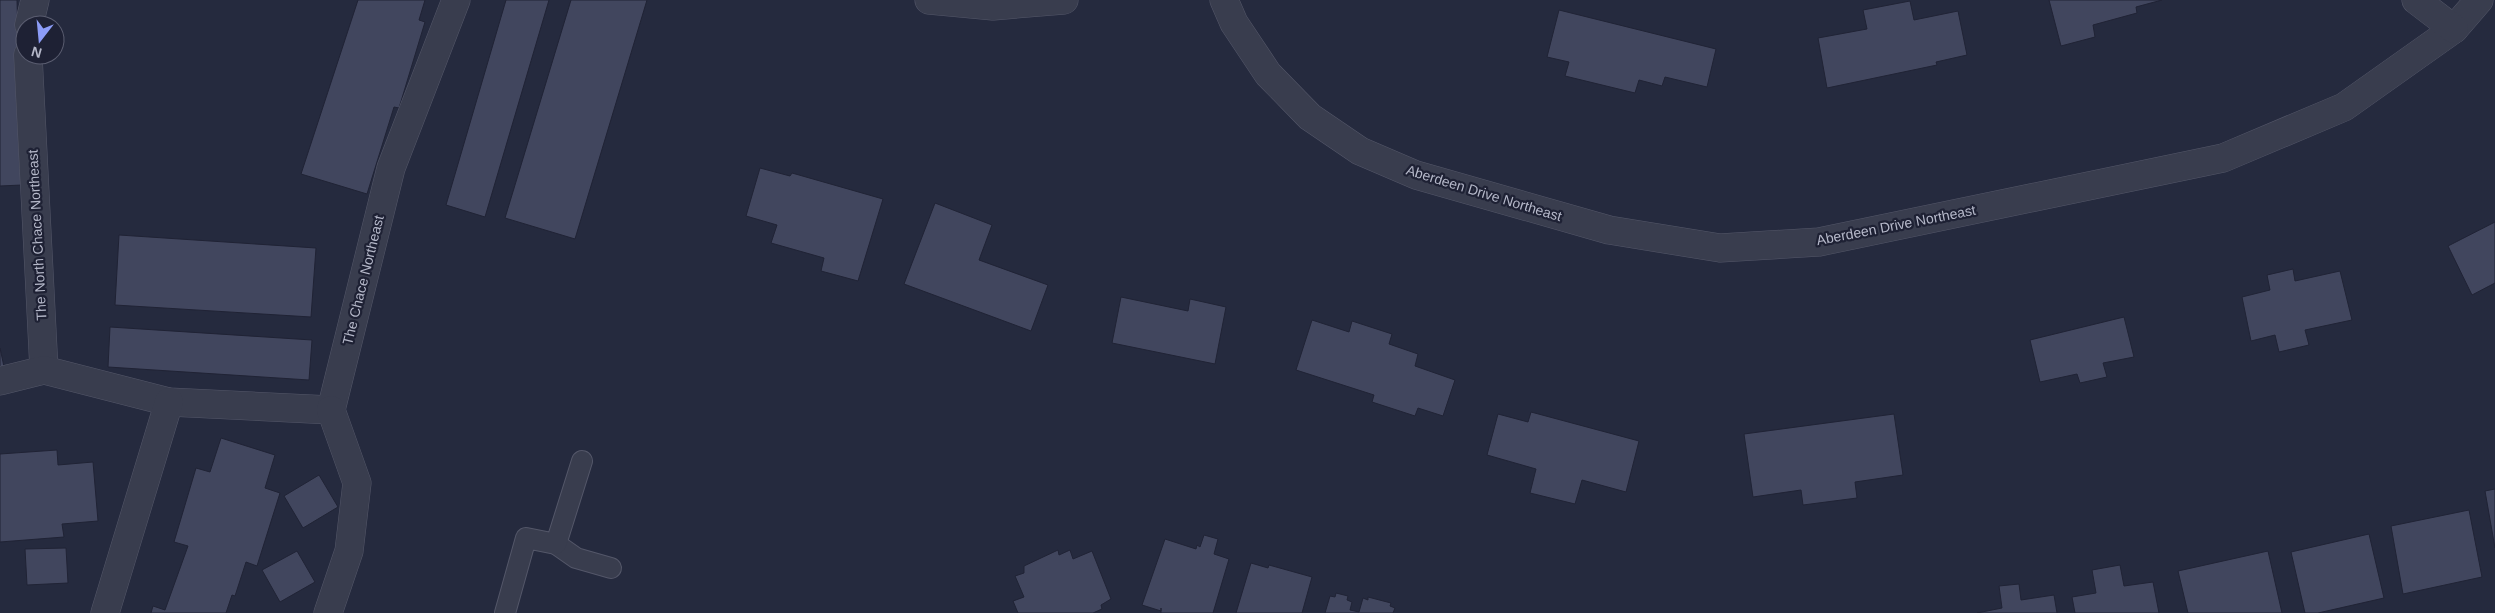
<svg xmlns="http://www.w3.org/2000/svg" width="2495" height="613" viewBox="0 0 2495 613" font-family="Arial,sans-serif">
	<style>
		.building { fill: #41465e; stroke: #202335 }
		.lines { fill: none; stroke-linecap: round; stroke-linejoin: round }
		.lane-casing { stroke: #545769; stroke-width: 22 }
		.street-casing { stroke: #545769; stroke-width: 29 }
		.lane { stroke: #393d4e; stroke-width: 20 }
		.street { stroke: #393d4e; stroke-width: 28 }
		.labels { text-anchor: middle; stroke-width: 4.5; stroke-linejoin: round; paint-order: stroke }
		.street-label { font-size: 14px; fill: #b5b8c9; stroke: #1e2134 }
	</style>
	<rect width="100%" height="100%" fill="#252a3e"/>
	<g class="building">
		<path d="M0,0H17L22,185L0,186Z"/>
		<path d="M358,0H425L419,20L425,22L399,108L394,107L367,194L301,174Z"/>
		<path d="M506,0H549L485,217L446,205Z"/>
		<path d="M571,0H647L575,239L505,218Z"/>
		<path d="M2049,0H2162L2136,7L2137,13L2093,25L2095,37L2061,46Z"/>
		<path d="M1910,1L1914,20L1958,11L1967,55L1936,62L1937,65L1827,88L1818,38L1867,29L1863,10Z"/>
		<path d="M1559,10L1716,49L1707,87L1665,77L1662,86L1639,80L1635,93L1565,76L1569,62L1547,57Z"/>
		<path d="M760,168L790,176L792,173L883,199L858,281L821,271L824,258L771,243L777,225L746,216Z"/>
		<path d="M935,203L992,225L979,260L1048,285L1031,331L904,284Z"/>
		<path d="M2495,222V283L2472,295L2448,246Z"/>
		<path d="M119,235L316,248L311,317L115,305Z"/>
		<path d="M2293,269L2295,281L2340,271L2352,320L2305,330L2309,345L2279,352L2275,335L2251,341L2242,297L2270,290L2267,275Z"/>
		<path d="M1121,297L1188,311L1190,299L1226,307L1215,364L1112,343Z"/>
		<path d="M2124,317L2134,357L2103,363L2107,377L2080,383L2077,374L2040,382L2030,340Z"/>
		<path d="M1312,320L1349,332L1352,321L1392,334L1389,344L1418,354L1415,366L1455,380L1443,416L1418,408L1415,416L1372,402L1374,395L1296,370Z"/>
		<path d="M110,327L312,340L309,380L108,367Z"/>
		<path d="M0,348L6,376L0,377Z"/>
		<path d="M1531,412L1639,441L1626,492L1582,480L1575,504L1530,493L1536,469L1487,455L1498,414L1528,422Z"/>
		<path d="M1894,414L1903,475L1855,482L1857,498L1803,505L1801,490L1753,497L1744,434Z"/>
		<path d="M221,438L275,455L265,488L280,493L257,566L246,562L235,596L232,595L226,613H151L153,606L165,610L188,546L174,542L196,468L210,472Z"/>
		<path d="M57,450L58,465L93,462L98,521L62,524L64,537L0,542V454Z"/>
		<path d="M319,475L338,507L303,528L284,496Z"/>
		<path d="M2495,489V548L2485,491Z"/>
		<path d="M2469,510L2482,577L2403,594L2391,526Z"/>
		<path d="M2369,534L2384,598L2318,613H2305L2291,552Z"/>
		<path d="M1204,535L1218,539L1214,554L1229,559L1213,613H1161V608V611L1142,605L1165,539L1196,549L1197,545L1200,547Z"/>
		<path d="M66,548L68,583L27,585L25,549Z"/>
		<path d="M1058,550L1059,555L1070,550L1073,559L1092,551L1111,599L1101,605L1102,609L1093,613H1018L1013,601L1024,597L1015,576L1024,573V566Z"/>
		<path d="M297,551L315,582L280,602L262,570Z"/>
		<path d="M2268,551L2282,613H2188L2178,571Z"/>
		<path d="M1251,563L1268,568L1269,565L1312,577L1302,613H1236Z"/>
		<path d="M2120,565L2124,586L2153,582L2159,613H2075L2072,597L2096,593L2092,570Z"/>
		<path d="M2019,584L2021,600L2054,595L2057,613H1977L2002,608L1999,586Z"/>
		<path d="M1336,593L1348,596L1347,600L1352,602L1350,610L1359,612L1363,598L1368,600V597L1391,603L1390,606L1395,608L1393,613H1325L1330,596L1335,597Z"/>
	</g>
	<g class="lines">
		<g class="lane-casing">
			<g id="lane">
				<path d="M556,544L576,558L611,568"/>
				<path d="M505,613L526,538L556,544L582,461"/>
			</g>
		</g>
		<g class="street-casing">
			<g id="street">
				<path d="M929,0L993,6L1064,0"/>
				<path d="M1224,0L1234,23L1268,74L1310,117L1360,151L1416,175L1609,230L1720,248L1819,242L2223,158L2344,107L2454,29L2479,0"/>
				<path d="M2416,0L2454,29"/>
				<path d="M29,25L35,0"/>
				<path d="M28,55L44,370"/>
				<path d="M0,381L44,370L169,402L331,410"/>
				<path d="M331,410L391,168L456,0"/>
				<path d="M105,613L169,402"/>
				<path d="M328,613L349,551L357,483L331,410"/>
			</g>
		</g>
		<use href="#lane" class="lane"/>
		<use href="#street" class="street"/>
	</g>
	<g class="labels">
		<g class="street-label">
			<text transform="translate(1484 193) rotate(17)" y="5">Aberdeen Drive Northeast</text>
			<text transform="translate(1896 225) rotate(-11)" y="5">Aberdeen Drive Northeast</text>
			<text transform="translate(37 235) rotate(-93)" y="5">The North Chace Northeast</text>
			<text transform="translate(363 280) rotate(-76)" y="5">The Chace Northeast</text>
		</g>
	</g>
	<g transform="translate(40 40) rotate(196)"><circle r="24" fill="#1e2134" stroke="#5a5d70"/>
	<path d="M0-4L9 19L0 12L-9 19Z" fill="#8c9cf7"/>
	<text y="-8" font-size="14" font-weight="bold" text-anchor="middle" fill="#b5b8c9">N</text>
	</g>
</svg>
